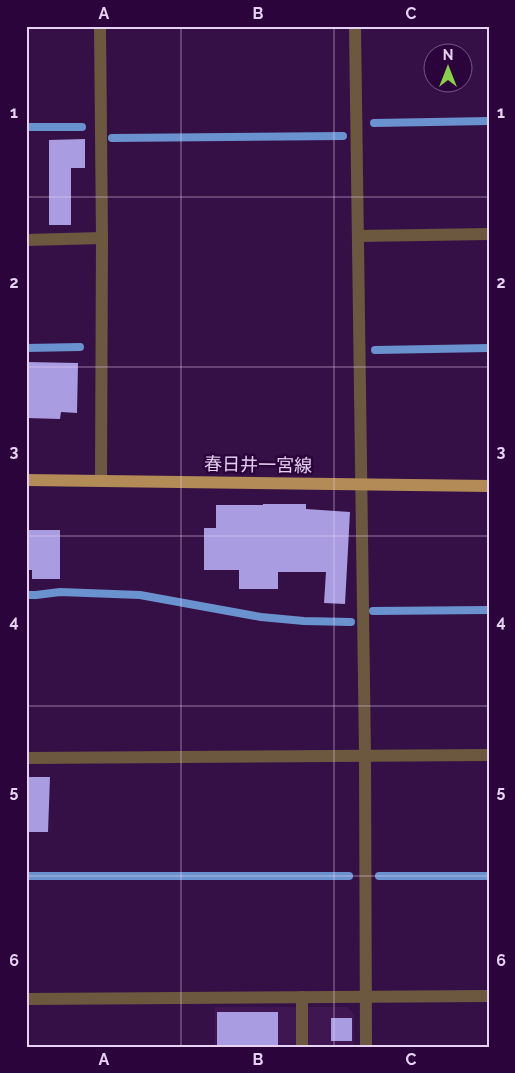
<svg xmlns="http://www.w3.org/2000/svg" width="515" height="1073" viewBox="0 0 515 1073" font-family="Raleway,'Noto Sans JP',sans-serif">
	<style>
		.built { fill: #3f1552 }
		.lines { fill: none; stroke-linecap: round; stroke-linejoin: round }
		.stream { stroke: #6a92cf; stroke-width: 8 }
		.building { fill: #aa9ce1 }
		.service { stroke: #6c583f; stroke-width: 12 }
		.minor { stroke: #6c583f; stroke-width: 12 }
		.primary { stroke: #b38b56; stroke-width: 12 }
		.grid { fill: none; stroke: #e7d2f3; stroke-width: 1; stroke-opacity: 0.55 }
		.labels { text-anchor: middle; stroke-width: 5; stroke-linejoin: round; paint-order: stroke }
		.street-label { font-size: 18px; fill: #e7d2f3; stroke: #2b043b }
		.neatline { fill: none; stroke: #e7d2f3; stroke-width: 2 }
		.grid-label { font-size: 16px; text-anchor: middle; font-weight: bold; fill: #e7d2f3 }
	</style>
	<rect width="100%" height="100%" fill="#351046"/>
	<path class="built" d="M215,1007H348L354,1014V1047H215Z"/>
	<g class="lines">
		<g class="stream">
			<path d="M374,123L489,121"/>
			<path d="M26,127H82"/>
			<path d="M112,138L343,136"/>
			<path d="M26,348L80,347"/>
			<path d="M375,350L489,348"/>
			<path d="M26,595H36L60,592L140,595L261,617L304,621L351,622"/>
			<path d="M373,611L489,610"/>
			<path d="M26,876H349"/>
			<path d="M379,876H489"/>
		</g>
	</g>
	<g class="building">
		<path d="M85,139V168H71V225H49V140Z"/>
		<path d="M26,362L78,363L77,413L61,412L60,419L26,418Z"/>
		<path d="M263,504H306V509L350,512L345,604L324,603L326,572H278V589H239V570H204V528H216V505H263Z"/>
		<path d="M26,530H60V579H32V570H26Z"/>
		<path d="M27,777H50L48,832H27Z"/>
		<rect x="217" y="1012" width="61" height="35"/>
		<rect x="331" y="1018" width="21" height="23"/>
	</g>
	<g class="lines">
		<path class="service" d="M302,997V1047"/>
		<g class="minor">
			<path d="M100,26L102,238L101,480"/>
			<path d="M355,26L365,755L366,1047"/>
			<path d="M358,236L489,234"/>
			<path d="M26,240L102,238"/>
			<path d="M26,758L489,755"/>
			<path d="M26,999L489,996"/>
		</g>
		<path class="primary" d="M26,480L489,486"/>
	</g>
	<path class="grid" d="M181,26V1047M334,26V1047M26,197H489M26,367H489M26,536H489M26,706H489M26,876H489"/>
	<g class="labels">
		<g class="street-label">
			<text transform="translate(258 465) rotate(1)" y="6">春日井一宮線</text>
		</g>
	</g>
	<rect width="515" height="1073" fill="none" stroke="#2b043b" stroke-width="55"/>
	<g transform="translate(448 68)"><circle r="24" fill="#2b043b" stroke="#765685"/>
	<path d="M0-4L9 19L0 12L-9 19Z" fill="#88cf4a"/>
	<text y="-8" font-size="14" font-weight="bold" text-anchor="middle" fill="#e7d2f3">N</text>
	</g>
	<rect x="28" y="28" width="460" height="1018" class="neatline"/>
	<g class="grid-label">
		<text x="104" y="19">A</text>
		<text x="258" y="19">B</text>
		<text x="411" y="19">C</text>
		<text x="14" y="118">1</text>
		<text x="501" y="118">1</text>
		<text x="14" y="288">2</text>
		<text x="501" y="288">2</text>
		<text x="14" y="457">3</text>
		<text x="501" y="457">3</text>
		<text x="14" y="627">4</text>
		<text x="501" y="627">4</text>
		<text x="14" y="797">5</text>
		<text x="501" y="797">5</text>
		<text x="14" y="966">6</text>
		<text x="501" y="966">6</text>
		<text x="104" y="1065">A</text>
		<text x="258" y="1065">B</text>
		<text x="411" y="1065">C</text>
	</g>
</svg>
